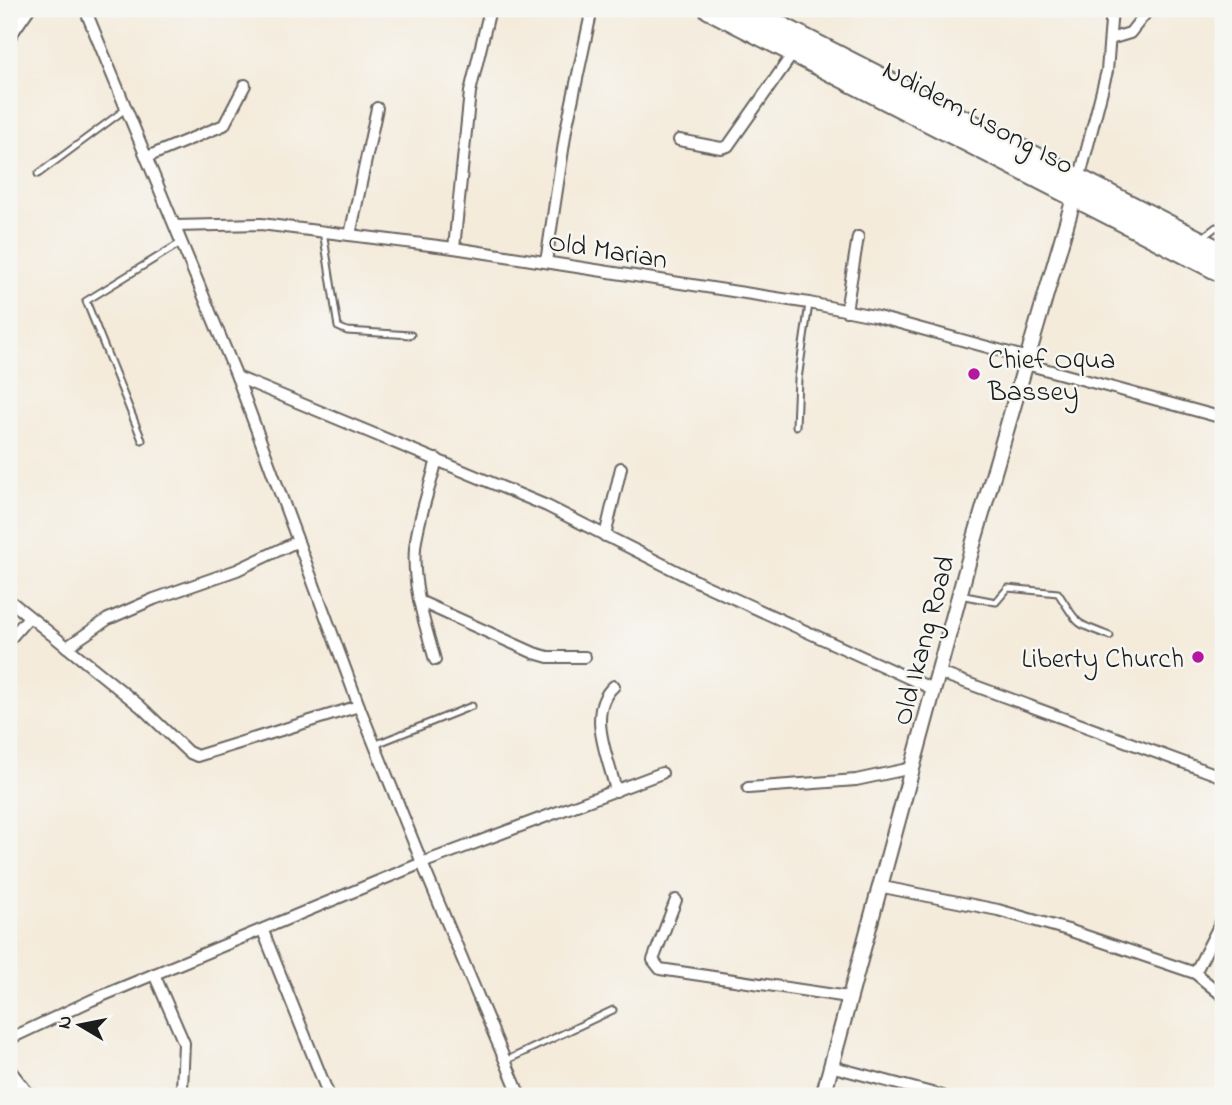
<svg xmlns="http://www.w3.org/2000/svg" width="1232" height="1105" viewBox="0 0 1232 1105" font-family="'Indie Flower',sans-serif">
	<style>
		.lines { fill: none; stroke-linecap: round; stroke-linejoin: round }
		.service-casing { stroke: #68645f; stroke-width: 9 }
		.minor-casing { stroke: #68645f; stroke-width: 14 }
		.tertiary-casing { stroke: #68645f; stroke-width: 18 }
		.trunk-casing { stroke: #68645f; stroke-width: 23 }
		.service { stroke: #fff; stroke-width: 5 }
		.minor { stroke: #fff; stroke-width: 10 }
		.tertiary { stroke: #fff; stroke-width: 14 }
		.trunk { stroke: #fff; stroke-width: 19 }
		.poi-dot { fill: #b5179e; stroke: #f6f6f2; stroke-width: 2.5 }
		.labels { text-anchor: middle; stroke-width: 5; stroke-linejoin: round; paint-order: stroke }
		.street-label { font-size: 28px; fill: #1c1c1c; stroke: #f6f6f2 }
		.poi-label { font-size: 28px; fill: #1c1c1c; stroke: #f6f6f2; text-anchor: start }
	</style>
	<rect width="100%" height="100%" fill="#f6f6f2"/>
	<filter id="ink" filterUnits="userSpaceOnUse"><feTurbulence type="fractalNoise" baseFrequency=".0143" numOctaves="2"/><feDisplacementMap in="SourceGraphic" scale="14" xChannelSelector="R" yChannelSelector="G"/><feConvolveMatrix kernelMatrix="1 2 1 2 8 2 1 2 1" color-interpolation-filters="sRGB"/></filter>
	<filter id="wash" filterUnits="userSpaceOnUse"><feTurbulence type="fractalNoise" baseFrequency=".00686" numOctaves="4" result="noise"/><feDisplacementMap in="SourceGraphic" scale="28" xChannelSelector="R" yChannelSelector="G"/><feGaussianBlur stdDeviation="1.57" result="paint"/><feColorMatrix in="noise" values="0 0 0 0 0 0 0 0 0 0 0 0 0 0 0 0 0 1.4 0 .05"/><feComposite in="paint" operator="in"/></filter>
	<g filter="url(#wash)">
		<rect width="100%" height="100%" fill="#f4ebdb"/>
	</g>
	<g filter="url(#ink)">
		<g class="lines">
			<g class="service-casing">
				<g id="service">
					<path d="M38,174L127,108"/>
					<path d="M323,231L338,327L347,331L411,335"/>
					<path d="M1203,237L1216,227L1223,230"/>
					<path d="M796,426L798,379L809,304"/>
					<path d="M142,440L86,301L182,242"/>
					<path d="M960,595L996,602L1008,588L1058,593C1080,626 1072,622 1110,636"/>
					<path d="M374,745L472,706"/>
					<path d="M505,1061L613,1010"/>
				</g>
			</g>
			<g class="minor-casing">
				<g id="minor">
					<path d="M85,9L237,377L359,706L422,863L520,1096"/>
					<path d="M9,38L29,9"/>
					<path d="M1110,39L1130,33L1149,9"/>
					<path d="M679,140L721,148L728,146L794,52"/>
					<path d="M147,157L224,125L245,85"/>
					<path d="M1079,180L1107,71L1112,9"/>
					<path d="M175,226L261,224L454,248L809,303L874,316L1028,358"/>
					<path d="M350,235L377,108"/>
					<path d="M454,248L470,92L490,9"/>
					<path d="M546,262L566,130L592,9"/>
					<path d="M846,311L858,237"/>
					<path d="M1026,364L1223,418"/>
					<path d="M237,377L547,506L702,584L935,690"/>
					<path d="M605,536L621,468"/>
					<path d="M9,600L140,706L188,752L197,756L359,706"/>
					<path d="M419,601L534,653L548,657H585"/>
					<path d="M9,640L29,617"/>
					<path d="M67,647L108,619L154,599L237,570L298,541"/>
					<path d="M435,660C425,624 412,587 415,548C418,518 430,488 437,459"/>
					<path d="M940,673L1223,777"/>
					<path d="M614,686C585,712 609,758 616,791"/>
					<path d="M748,788L856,780L912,768"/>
					<path d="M878,886L998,910L1068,930L1195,973L1223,996"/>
					<path d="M676,900L653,960L660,969L848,997"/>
					<path d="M263,931L329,1096"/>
					<path d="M1195,973L1223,918"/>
					<path d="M154,974L184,1043L182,1089L185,1096"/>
					<path d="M9,1039L92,1000L422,863L662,773"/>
					<path d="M830,1066L943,1096"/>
				</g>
			</g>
			<g class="tertiary-casing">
				<g id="tertiary">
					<path d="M9,1072L28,1096"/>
					<path d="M823,1096L974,541L1074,198"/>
				</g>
			</g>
			<g class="trunk-casing">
				<g id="trunk">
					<path d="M709,9L1223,273"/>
					<path d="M747,9L1223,253"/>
				</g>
			</g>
			<use href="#service" class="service"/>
			<use href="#minor" class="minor"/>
			<use href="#tertiary" class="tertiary"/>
			<use href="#trunk" class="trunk"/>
		</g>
	</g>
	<g class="poi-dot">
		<circle cx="974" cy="374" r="7"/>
		<circle cx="1198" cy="657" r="7"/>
	</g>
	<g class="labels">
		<g class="street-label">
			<text transform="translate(979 116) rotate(28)" y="10">Ndidem Usong Iso</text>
			<text transform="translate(608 249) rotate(9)" y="10">Old Marian</text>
			<text transform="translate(922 640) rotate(-75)" y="10">Old Ikang Road</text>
		</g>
		<g class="poi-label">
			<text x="988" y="368">Chief Oqua<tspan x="988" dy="32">Bassey</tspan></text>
			<text x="1184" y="667" text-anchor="end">Liberty Church</text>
		</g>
	</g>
	<rect width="1232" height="1105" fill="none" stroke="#f6f6f2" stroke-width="35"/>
	<g transform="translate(80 1025) rotate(280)" stroke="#f6f6f2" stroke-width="5" paint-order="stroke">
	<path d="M0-5L12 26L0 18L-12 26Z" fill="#1c1c1c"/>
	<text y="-10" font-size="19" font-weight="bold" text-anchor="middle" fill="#1c1c1c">N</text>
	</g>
</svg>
